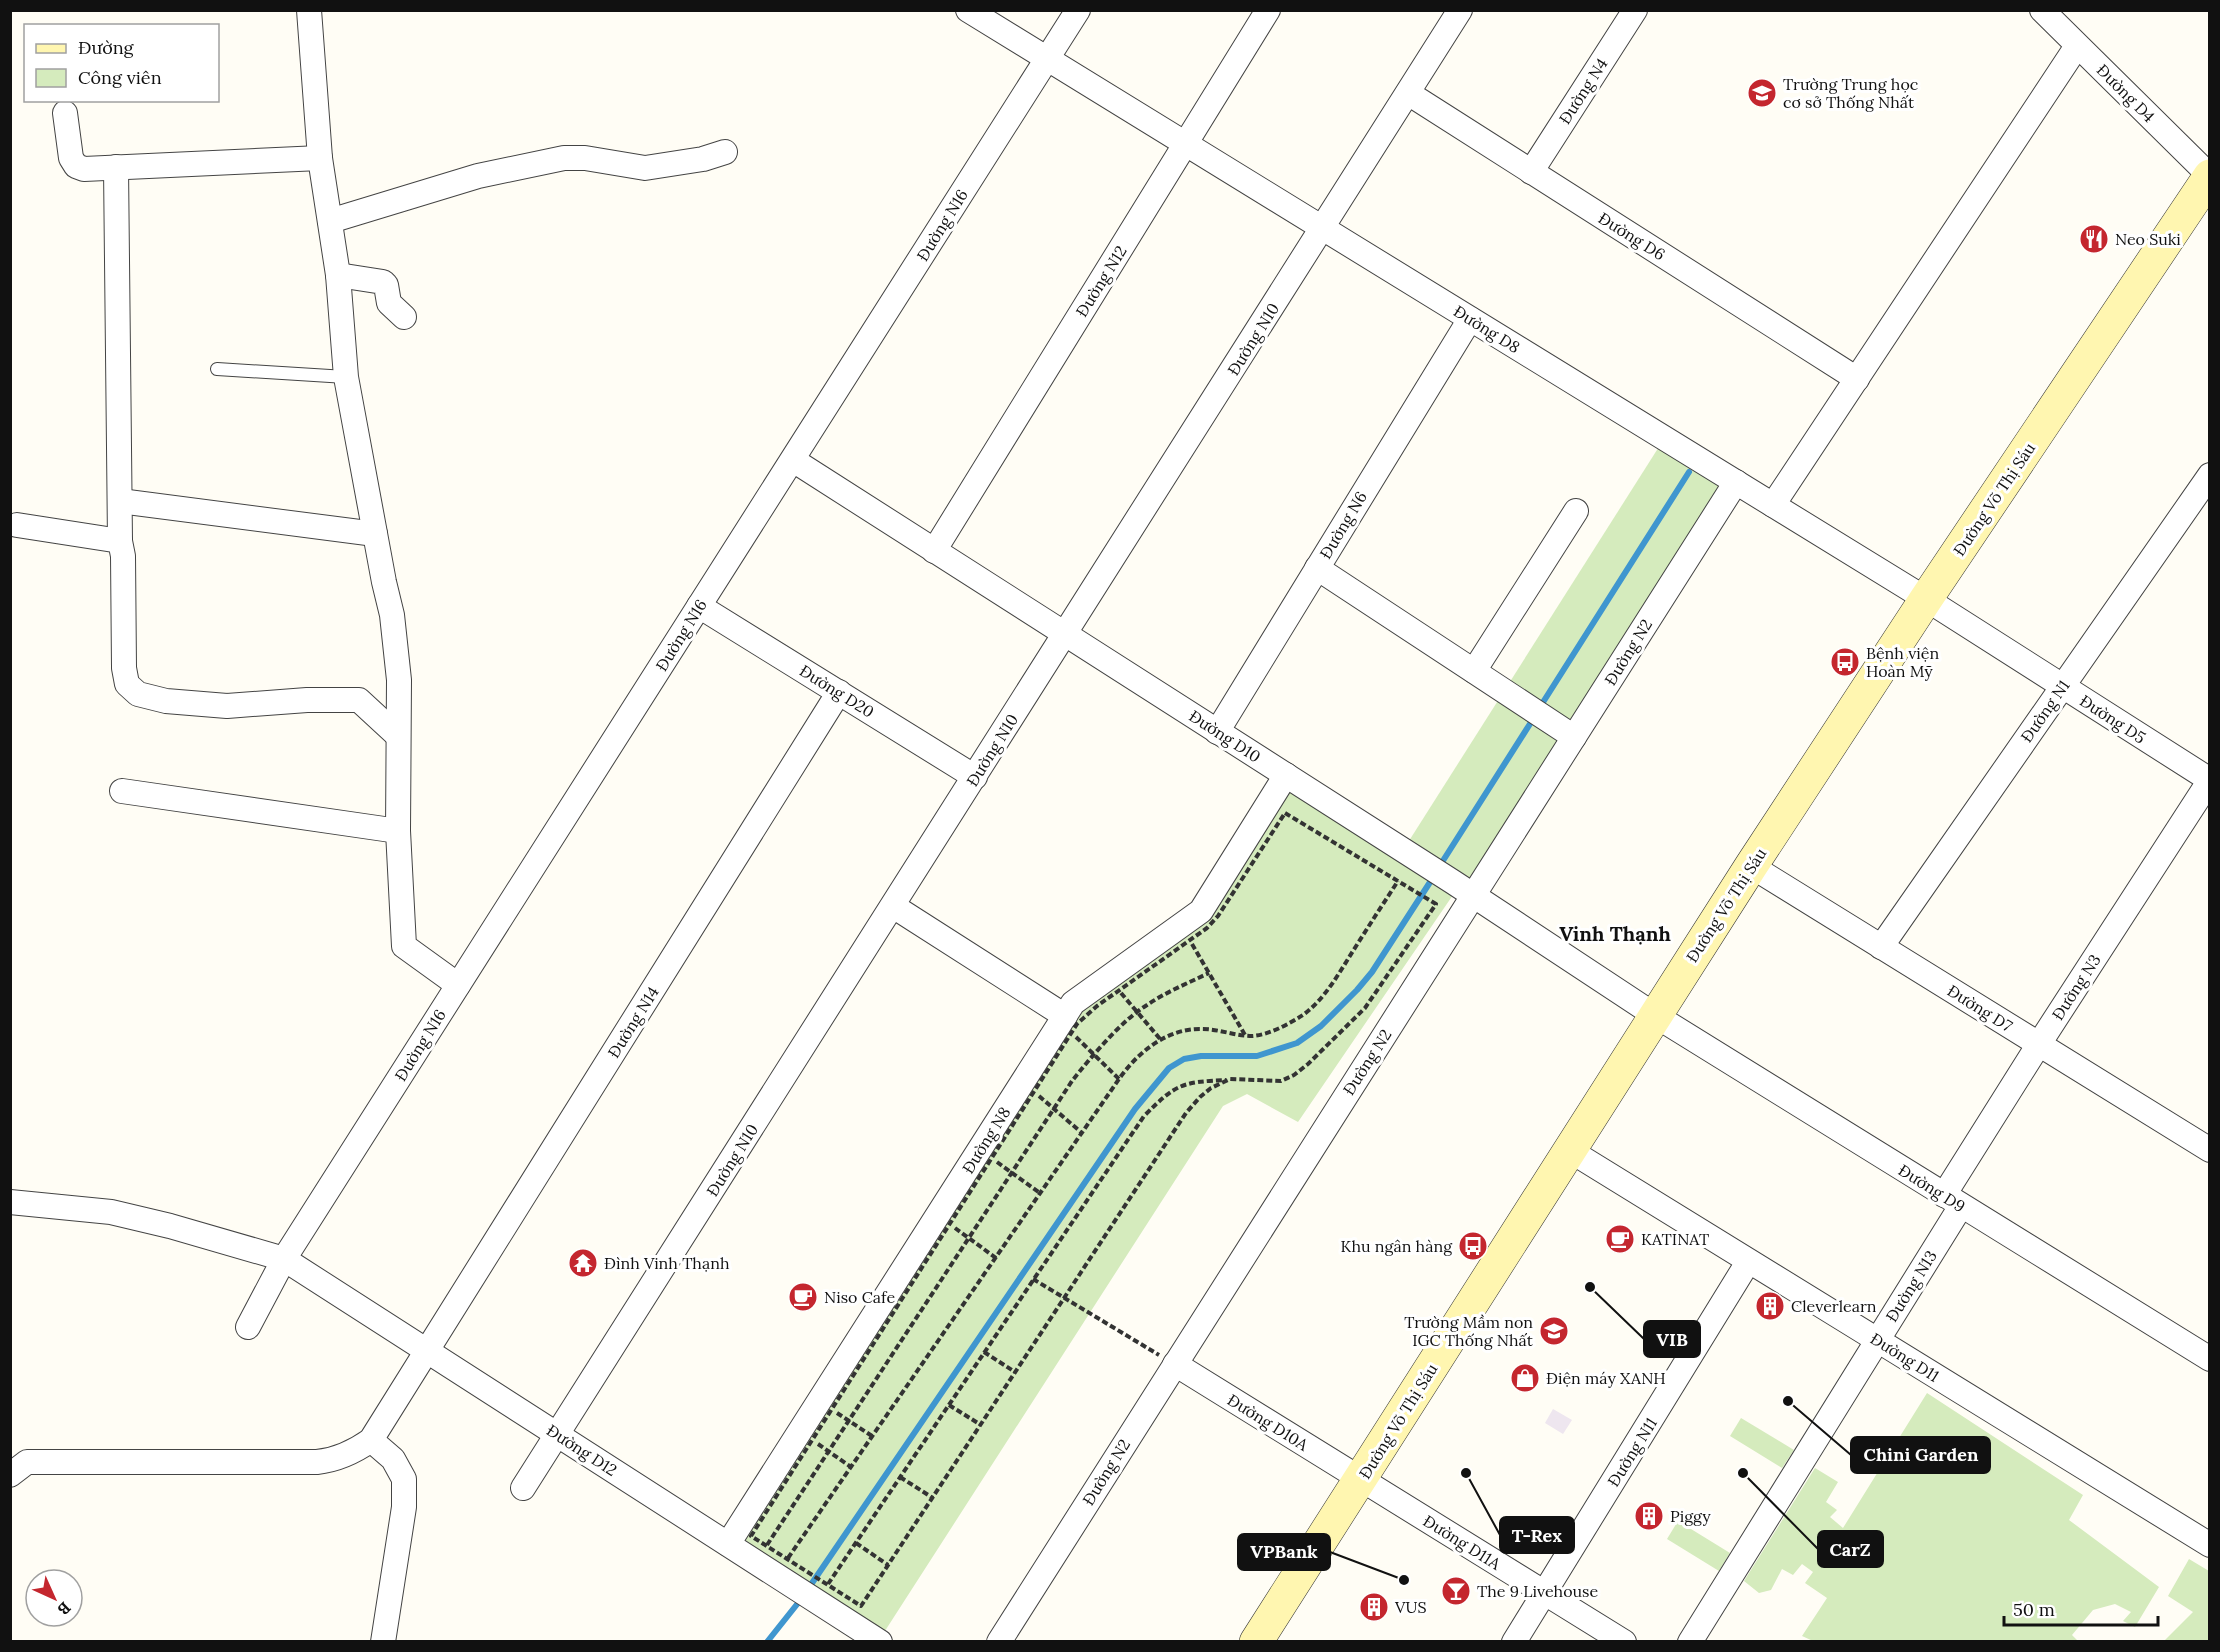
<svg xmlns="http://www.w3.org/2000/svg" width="2220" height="1652" viewBox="0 0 2220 1652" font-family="Lora,serif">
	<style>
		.industrial { fill: #eee6ef }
		.green { fill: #d5ebbd }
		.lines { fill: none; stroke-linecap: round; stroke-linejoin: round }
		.stream { stroke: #3f96cf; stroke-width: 6 }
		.service-casing { stroke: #444; stroke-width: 14 }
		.minor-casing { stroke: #444; stroke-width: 26 }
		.secondary-casing { stroke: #333; stroke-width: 34 }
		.path { stroke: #333; stroke-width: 4; stroke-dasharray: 6 3; stroke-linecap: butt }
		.service { stroke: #fff; stroke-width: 12 }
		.minor { stroke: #fff; stroke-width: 24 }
		.secondary { stroke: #fff6b0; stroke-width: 33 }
		.labels { text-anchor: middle; stroke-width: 6; stroke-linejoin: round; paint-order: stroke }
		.poi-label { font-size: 16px; fill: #111; stroke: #fff; text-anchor: start }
		.street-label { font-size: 16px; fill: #111; stroke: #fff }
		.quarter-label { font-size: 20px; font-weight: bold; fill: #111; stroke: #fff }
		.leader { fill: none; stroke: #111; stroke-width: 2 }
		.callout-dot { fill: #111; stroke: #fff; stroke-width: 2 }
		.callout { fill: #111; stroke: #111; stroke-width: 2 }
		.callout-label { font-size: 18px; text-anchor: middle; font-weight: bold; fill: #fff }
	</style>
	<rect width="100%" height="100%" fill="#fffdf5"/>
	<path class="industrial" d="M1553,1409L1572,1420L1563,1434L1545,1423Z"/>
	<g class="green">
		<path d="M1662,442L1728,482L1479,890L1407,844Z"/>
		<path d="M1287,785L1455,892L1298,1122L1247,1094L1223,1106L883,1634L739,1542L1078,1008L1206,916Z"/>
		<path d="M1927,1393L2083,1495L2069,1520L2159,1587L2135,1627L2123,1621L2131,1612L2115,1604L2093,1610L2072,1635L2078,1641H1813L1802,1636L1827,1598L1805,1583L1813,1572L1802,1564L1793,1575L1782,1569L1771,1590L1759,1593L1744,1581L1815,1468L1838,1482L1826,1502L1837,1510L1830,1517L1843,1528Z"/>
		<path d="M1741,1418L1794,1450L1782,1468L1730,1436Z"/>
		<path d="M1678,1521L1730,1553L1719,1571L1667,1539Z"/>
		<path d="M2189,1559L2209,1571V1641H2164L2193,1612L2168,1596Z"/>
	</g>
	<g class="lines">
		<g class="stream">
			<path d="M1540,707L1689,472"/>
			<path d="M1439,867L1535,716"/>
			<path d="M808,1589L1135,1109L1169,1068L1184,1059L1201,1056H1257L1297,1043L1321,1026L1357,990L1372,972L1434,876"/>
			<path d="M767,1642L802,1598"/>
		</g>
		<g class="service-casing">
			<path id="service" d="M217,369L346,377"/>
		</g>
		<g class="minor-casing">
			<g id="minor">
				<path d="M309,10L320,158L338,275L346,377L384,582L392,615L399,680L398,831L404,946L458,985"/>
				<path d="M968,10L1926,599L2210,780"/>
				<path d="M2042,10L2210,176"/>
				<path d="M1408,93L1857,379"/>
				<path d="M65,113L71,158L76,166L84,169L320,158"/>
				<path d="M116,167L120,541"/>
				<path d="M1531,172L1635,10"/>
				<path d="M330,221L478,176L564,158H585L645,168L703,159L725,152"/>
				<path d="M338,275L383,282L386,285L389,303L404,317"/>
				<path d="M793,460L1453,882L1656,1016L2210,1359"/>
				<path d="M120,501L375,534"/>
				<path d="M1773,505L2077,46"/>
				<path d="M17,525L120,541L123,556L124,668L127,684L138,694L166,701L227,706L307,700H359L398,736"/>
				<path d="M934,551L1268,10"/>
				<path d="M1317,568L1574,737"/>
				<path d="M699,606L975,777"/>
				<path d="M1474,671L1576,511"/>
				<path d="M1217,732L1470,319"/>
				<path d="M122,791L398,831"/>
				<path d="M1751,866L2210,1150"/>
				<path d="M893,906L1065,1016"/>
				<path d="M1881,947L2210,475"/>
				<path d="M1569,1150L2210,1545"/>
				<path d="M1944,1195L2039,1044L2210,780"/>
				<path d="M10,1202L111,1212L170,1226L284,1259L880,1642"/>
				<path d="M248,1327L284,1259L1078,10"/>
				<path d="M1175,1364L1624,1642"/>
				<path d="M371,1440L393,1459L404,1479V1507L383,1642"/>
				<path d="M10,1475L27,1462H317C337,1460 354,1452 371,1440L839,692"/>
				<path d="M523,1488L1460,10"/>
				<path d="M728,1544L1073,1003L1201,911L1286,775"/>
				<path d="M999,1642L1736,482"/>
				<path d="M1514,1642L1748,1262"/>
				<path d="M1690,1642L1961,1206"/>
			</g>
		</g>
		<g class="secondary-casing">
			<path id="secondary" d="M1256,1642L1751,866L1926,599L2210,176"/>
		</g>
		<g class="path">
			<path d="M1285,813L1436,904L1365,1008L1308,1064L1294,1075L1281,1081L1230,1079L1211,1088L1200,1097L1186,1113L861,1606L751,1536L1077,1024L1097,1006L1207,928L1218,916Z"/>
			<path d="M1192,944L1245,1035"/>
			<path d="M1121,993L1161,1040"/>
			<path d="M1076,1037L1119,1079"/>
			<path d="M1039,1096L1082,1133"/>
			<path d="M997,1162L1040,1193"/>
			<path d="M955,1228L996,1258"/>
			<path d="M1033,1279L1159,1355"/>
			<path d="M984,1352L1015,1372"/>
			<path d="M949,1405L981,1425"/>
			<path d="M837,1413L872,1436"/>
			<path d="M818,1444L851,1467"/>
			<path d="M900,1477L933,1498"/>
			<path d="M856,1543L888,1565"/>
			<path d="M767,1545L1072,1081C1091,1057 1121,1021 1147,1005C1166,992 1188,983 1209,973"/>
			<path d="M788,1558L1119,1079C1138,1052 1167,1028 1202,1029C1219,1029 1235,1036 1252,1036C1269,1035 1289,1024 1303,1015C1325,999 1339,973 1353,951C1368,927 1383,904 1398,881"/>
			<path d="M828,1584L1144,1116C1176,1084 1181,1082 1226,1080"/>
		</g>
		<use href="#service" class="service"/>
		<use href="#minor" class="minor"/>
		<use href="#secondary" class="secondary"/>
	</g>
	<defs>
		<g id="school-disc" transform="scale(1.5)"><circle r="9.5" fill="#c4262e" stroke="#fff"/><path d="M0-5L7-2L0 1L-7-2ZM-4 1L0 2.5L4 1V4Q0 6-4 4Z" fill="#fff"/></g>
		<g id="restaurant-disc" transform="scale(1.5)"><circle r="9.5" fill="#c4262e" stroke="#fff"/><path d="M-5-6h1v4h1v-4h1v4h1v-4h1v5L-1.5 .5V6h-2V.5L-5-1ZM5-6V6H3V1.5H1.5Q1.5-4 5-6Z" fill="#fff"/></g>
		<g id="bus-disc" transform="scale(1.5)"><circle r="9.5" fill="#c4262e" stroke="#fff"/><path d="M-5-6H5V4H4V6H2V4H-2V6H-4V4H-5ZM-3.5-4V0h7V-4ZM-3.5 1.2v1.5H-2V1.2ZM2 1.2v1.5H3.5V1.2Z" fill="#fff"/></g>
		<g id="cafe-disc" transform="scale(1.5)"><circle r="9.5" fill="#c4262e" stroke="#fff"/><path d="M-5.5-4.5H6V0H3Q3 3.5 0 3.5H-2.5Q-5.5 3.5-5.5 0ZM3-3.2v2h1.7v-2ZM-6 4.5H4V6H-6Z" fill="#fff"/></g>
		<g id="temple-disc" transform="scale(1.5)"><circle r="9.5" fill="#c4262e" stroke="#fff"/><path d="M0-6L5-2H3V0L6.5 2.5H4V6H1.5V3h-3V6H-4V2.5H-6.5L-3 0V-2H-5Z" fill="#fff"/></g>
		<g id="building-disc" transform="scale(1.5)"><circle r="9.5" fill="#c4262e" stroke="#fff"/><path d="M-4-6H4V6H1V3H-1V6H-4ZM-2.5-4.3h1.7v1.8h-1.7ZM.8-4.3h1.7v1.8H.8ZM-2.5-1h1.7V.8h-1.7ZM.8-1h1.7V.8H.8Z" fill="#fff"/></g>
		<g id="shop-disc" transform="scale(1.5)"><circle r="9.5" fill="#c4262e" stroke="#fff"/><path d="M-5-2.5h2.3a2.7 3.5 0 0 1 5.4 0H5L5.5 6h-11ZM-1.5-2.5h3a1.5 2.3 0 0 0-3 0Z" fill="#fff"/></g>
		<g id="bar-disc" transform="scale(1.5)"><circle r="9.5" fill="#c4262e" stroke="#fff"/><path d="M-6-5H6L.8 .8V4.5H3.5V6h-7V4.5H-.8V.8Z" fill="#fff"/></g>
	</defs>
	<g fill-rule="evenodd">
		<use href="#school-disc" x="1762" y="93"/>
		<use href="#restaurant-disc" x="2094" y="239"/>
		<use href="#bus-disc" x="1845" y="662"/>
		<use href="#cafe-disc" x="1620" y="1239"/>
		<use href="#bus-disc" x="1473" y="1246"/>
		<use href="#temple-disc" x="583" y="1263"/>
		<use href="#cafe-disc" x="803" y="1297"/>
		<use href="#building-disc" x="1770" y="1306"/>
		<use href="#school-disc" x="1554" y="1331"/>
		<use href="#shop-disc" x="1525" y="1378"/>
		<use href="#building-disc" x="1649" y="1516"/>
		<use href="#bar-disc" x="1456" y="1591"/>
		<use href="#building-disc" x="1374" y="1607"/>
	</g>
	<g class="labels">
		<g class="poi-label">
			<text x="1783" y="90">Trường Trung học<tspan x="1783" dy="18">cơ sở Thống Nhất</tspan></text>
			<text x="2115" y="245">Neo Suki</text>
			<text x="1866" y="659">Bệnh viện<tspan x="1866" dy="18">Hoàn Mỹ</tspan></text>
			<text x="1641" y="1245">KATINAT</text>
			<text x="1452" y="1252" text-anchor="end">Khu ngân hàng</text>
			<text x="604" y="1269">Đình Vinh Thạnh</text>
			<text x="824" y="1303">Niso Cafe</text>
			<text x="1791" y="1312">Cleverlearn</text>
			<text x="1533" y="1328" text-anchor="end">Trường Mầm non<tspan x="1533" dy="18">IGC Thống Nhất</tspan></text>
			<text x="1546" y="1384">Điện máy XANH</text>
			<text x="1670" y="1522">Piggy</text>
			<text x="1477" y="1597">The 9 Livehouse</text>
			<text x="1395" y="1613">VUS</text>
		</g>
		<g class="street-label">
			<text transform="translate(1583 91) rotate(-57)" y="6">Đường N4</text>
			<text transform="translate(2126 93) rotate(45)" y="6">Đường D4</text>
			<text transform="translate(942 225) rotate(-58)" y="6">Đường N16</text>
			<text transform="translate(1632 236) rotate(32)" y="6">Đường D6</text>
			<text transform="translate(1101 281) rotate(-58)" y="6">Đường N12</text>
			<text transform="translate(1487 329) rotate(32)" y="6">Đường D8</text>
			<text transform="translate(1253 339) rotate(-58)" y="6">Đường N10</text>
			<text transform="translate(1994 499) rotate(-56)" y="6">Đường Võ Thị Sáu</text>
			<text transform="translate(1343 525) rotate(-59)" y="6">Đường N6</text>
			<text transform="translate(681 635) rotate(-58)" y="6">Đường N16</text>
			<text transform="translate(1628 652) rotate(-58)" y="6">Đường N2</text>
			<text transform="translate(837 691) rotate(32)" y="6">Đường D20</text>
			<text transform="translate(2045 711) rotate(-55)" y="6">Đường N1</text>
			<text transform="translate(2113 719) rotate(33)" y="6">Đường D5</text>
			<text transform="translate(1225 736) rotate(33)" y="6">Đường D10</text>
			<text transform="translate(992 750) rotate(-58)" y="6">Đường N10</text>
			<text transform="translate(1726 905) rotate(-57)" y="6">Đường Võ Thị Sáu</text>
			<text transform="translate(2076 987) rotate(-57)" y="6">Đường N3</text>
			<text transform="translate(1980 1008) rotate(32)" y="6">Đường D7</text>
			<text transform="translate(633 1022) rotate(-58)" y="6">Đường N14</text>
			<text transform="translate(420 1045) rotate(-58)" y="6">Đường N16</text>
			<text transform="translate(1367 1062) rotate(-57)" y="6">Đường N2</text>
			<text transform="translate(986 1140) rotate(-58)" y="6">Đường N8</text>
			<text transform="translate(732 1160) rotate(-58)" y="6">Đường N10</text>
			<text transform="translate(1932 1188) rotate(32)" y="6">Đường D9</text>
			<text transform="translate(1911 1286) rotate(-58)" y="6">Đường N13</text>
			<text transform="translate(1905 1357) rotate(32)" y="6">Đường D11</text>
			<text transform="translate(1398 1421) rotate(-58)" y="6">Đường Võ Thị Sáu</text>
			<text transform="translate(1268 1422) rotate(32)" y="6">Đường D10A</text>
			<text transform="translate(582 1450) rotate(33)" y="6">Đường D12</text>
			<text transform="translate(1632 1452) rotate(-58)" y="6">Đường N11</text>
			<text transform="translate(1106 1472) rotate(-58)" y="6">Đường N2</text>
			<text transform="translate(1462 1542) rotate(32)" y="6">Đường D11A</text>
		</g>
		<g class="quarter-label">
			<text x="1615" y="941">Vinh Thạnh</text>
		</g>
	</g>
	<path class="leader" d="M1590 1287L1644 1339M1788 1401L1851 1455M1466 1473L1500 1535M1743 1473L1818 1549M1404 1580L1330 1552"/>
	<g class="callout-dot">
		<circle cx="1590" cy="1287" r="6"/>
		<circle cx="1788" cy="1401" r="6"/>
		<circle cx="1466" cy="1473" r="6"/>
		<circle cx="1743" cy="1473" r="6"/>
		<circle cx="1404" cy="1580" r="6"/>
	</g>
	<g class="callout">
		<rect x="1644" y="1321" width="56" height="36" rx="6"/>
		<rect x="1851" y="1437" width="139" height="36" rx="6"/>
		<rect x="1500" y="1517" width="74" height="36" rx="6"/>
		<rect x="1818" y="1531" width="65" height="36" rx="6"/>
		<rect x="1238" y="1534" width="92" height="36" rx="6"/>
	</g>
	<g class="callout-label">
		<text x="1672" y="1346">VIB</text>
		<text x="1921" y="1461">Chini Garden</text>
		<text x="1537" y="1542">T-Rex</text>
		<text x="1850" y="1556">CarZ</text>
		<text x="1284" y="1558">VPBank</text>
	</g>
	<rect width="2220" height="1652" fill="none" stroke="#111111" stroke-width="24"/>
	<rect x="24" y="24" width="195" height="78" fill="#ffffff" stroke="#a0a0a0" stroke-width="1.5"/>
	<rect x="36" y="44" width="30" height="9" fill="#fff6b0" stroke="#a0a0a0" stroke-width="1.5"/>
	<text x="78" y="54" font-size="18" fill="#111111">Đường</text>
	<rect x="36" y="69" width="30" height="18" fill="#d5ebbd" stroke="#a0a0a0" stroke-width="1.5"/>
	<text x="78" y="84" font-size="18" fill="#111111">Công viên</text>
	<g transform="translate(54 1598) rotate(135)"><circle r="28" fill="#ffffff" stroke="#a0a0a0" stroke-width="1.5"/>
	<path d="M0-4.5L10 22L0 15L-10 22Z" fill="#c4262e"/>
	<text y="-9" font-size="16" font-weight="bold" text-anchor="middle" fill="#111111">B</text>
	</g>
	<path d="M2004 1616v9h154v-9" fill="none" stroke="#111111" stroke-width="3"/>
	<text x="2013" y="1616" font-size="18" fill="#111111" stroke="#ffffff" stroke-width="4.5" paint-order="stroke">50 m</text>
</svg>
